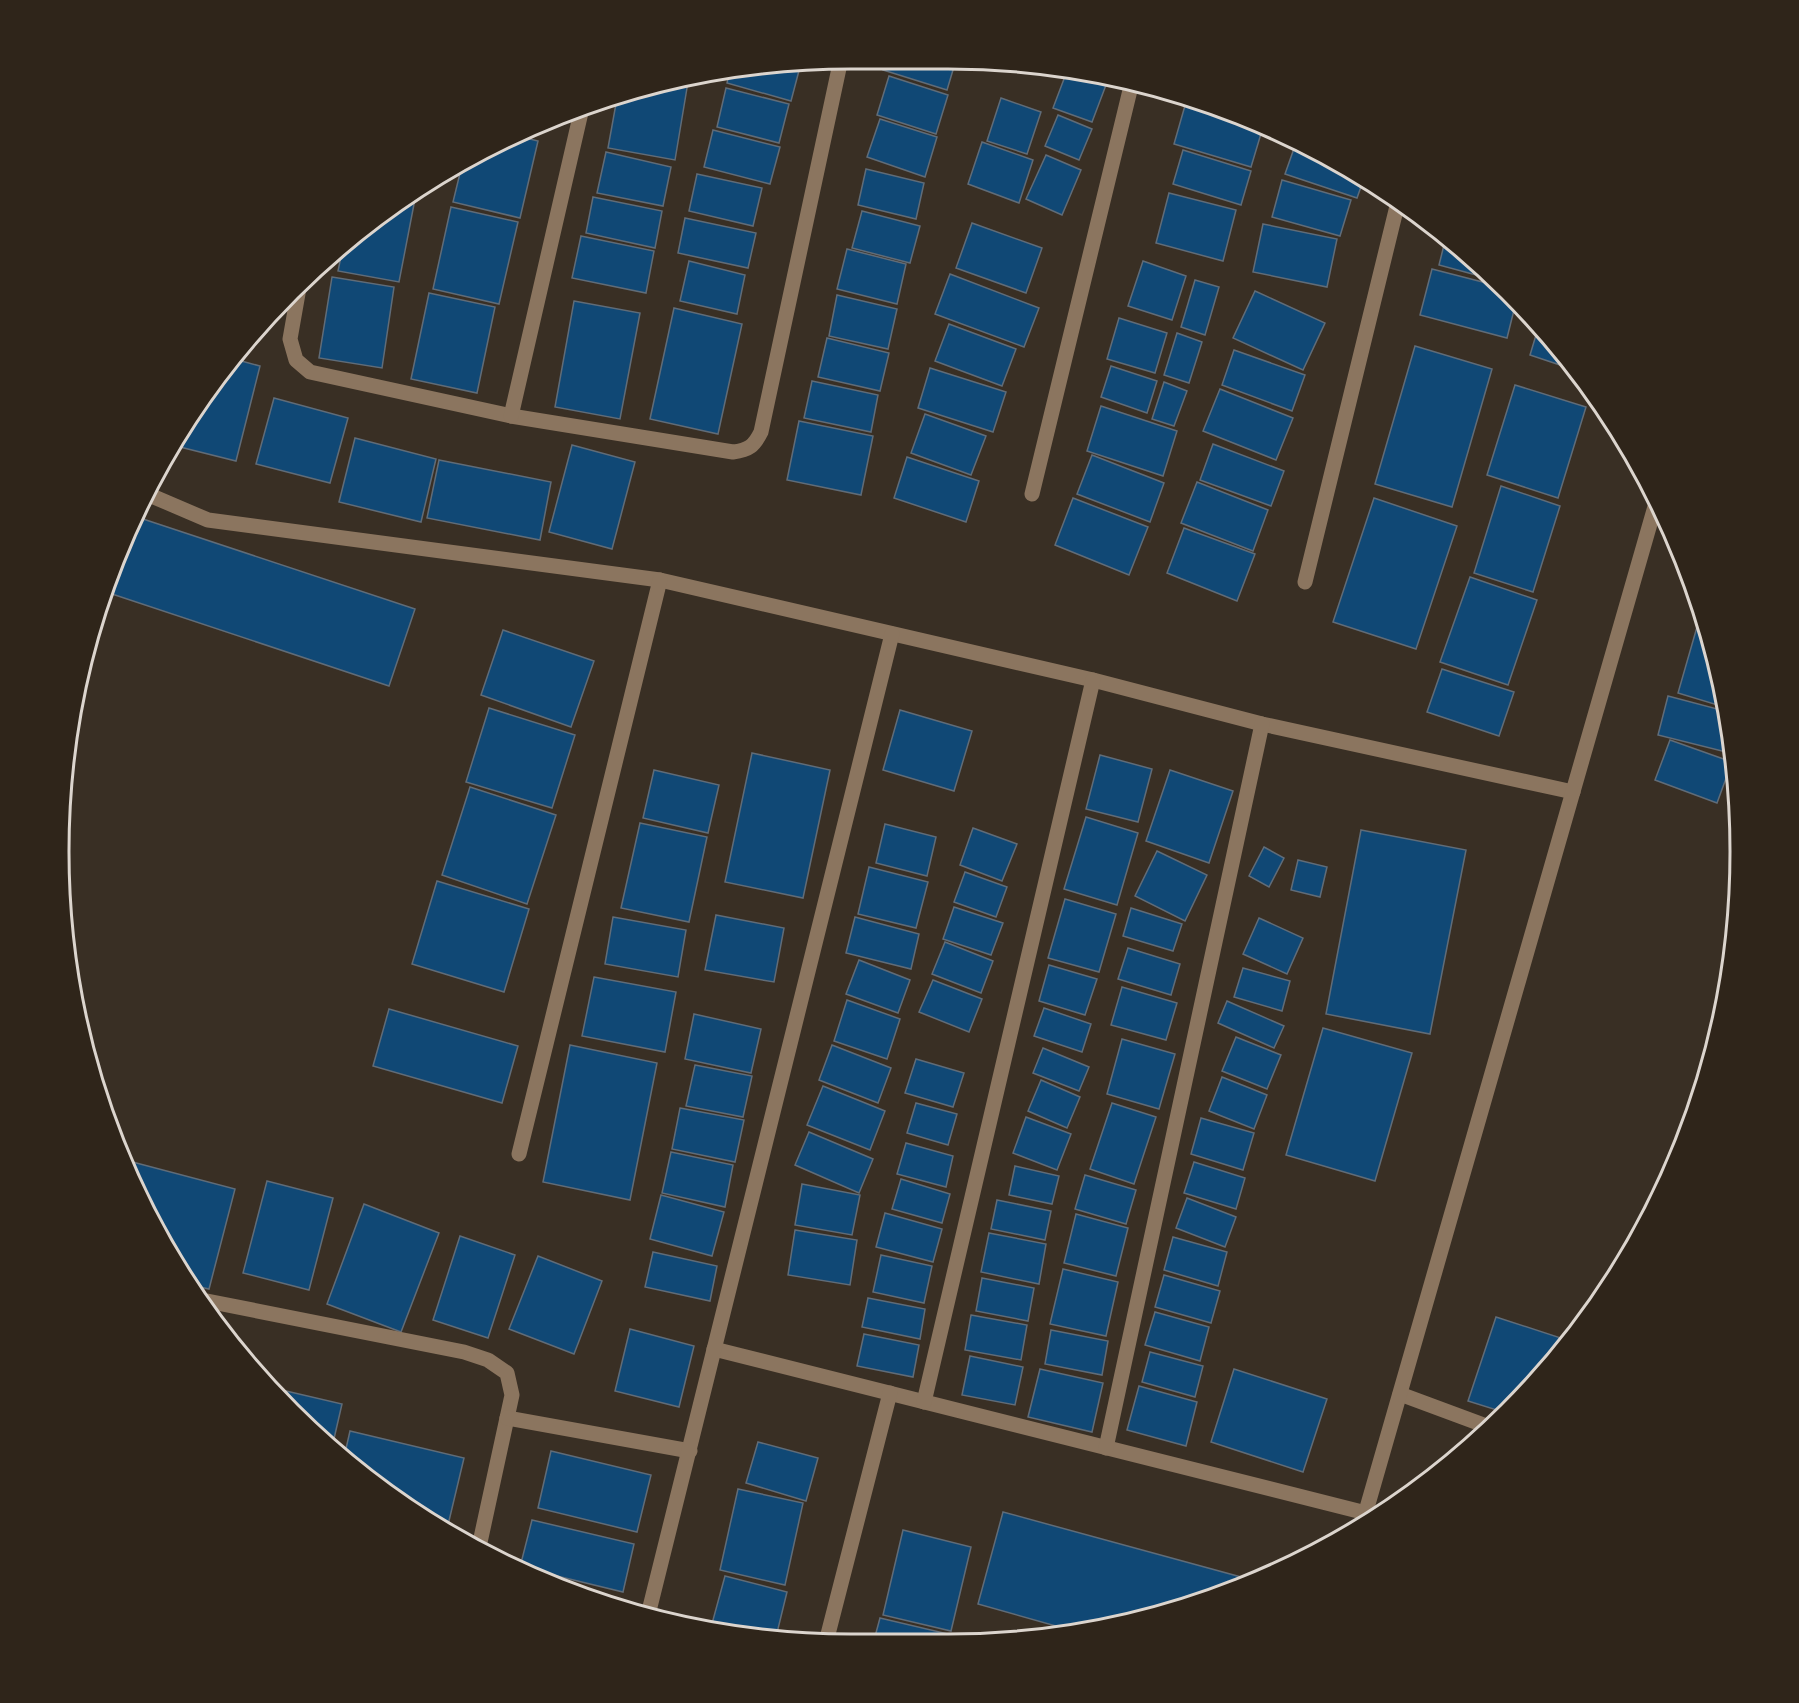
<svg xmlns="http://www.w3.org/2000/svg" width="1799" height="1703" viewBox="0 0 1799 1703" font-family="Lato,sans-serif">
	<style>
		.building { fill: #104875; stroke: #606c78; stroke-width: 1.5 }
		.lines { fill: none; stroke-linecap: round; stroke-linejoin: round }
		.minor { stroke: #8b755f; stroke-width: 15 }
		.rim { fill: none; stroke: #dcd5ce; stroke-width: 3 }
	</style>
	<rect width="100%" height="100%" fill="#392f24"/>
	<g class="building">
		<path d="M886,59L956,60L947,90L883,70Z"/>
		<path d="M801,63L791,101L727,83L730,70Z"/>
		<path d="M1067,71L1106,85L1092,122L1053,108Z"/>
		<path d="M689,76L675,160L608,148L617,98Z"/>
		<path d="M889,76L948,95L936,134L877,115Z"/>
		<path d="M726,88L789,104L779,143L717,127Z"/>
		<path d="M1001,98L1041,112L1027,154L987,141Z"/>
		<path d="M1186,102L1263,127L1251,167L1174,144Z"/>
		<path d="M1058,115L1092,129L1079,160L1045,146Z"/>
		<path d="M880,119L937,137L925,177L867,157Z"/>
		<path d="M713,130L780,147L770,184L704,167Z"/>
		<path d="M518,136L538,141L520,218L453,202L461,169Z"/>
		<path d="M1297,140L1363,181L1357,198L1285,174Z"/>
		<path d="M982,142L1033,160L1019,203L968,184Z"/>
		<path d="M1183,150L1251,171L1241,205L1173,184Z"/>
		<path d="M606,152L671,167L663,206L597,193Z"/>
		<path d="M1046,155L1081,170L1062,215L1026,199Z"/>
		<path d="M866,169L924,183L916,219L858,205Z"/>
		<path d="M697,174L762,188L753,226L689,211Z"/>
		<path d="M1282,180L1351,200L1340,236L1272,217Z"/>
		<path d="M1169,193L1236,210L1223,261L1156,243Z"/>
		<path d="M593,197L662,211L655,248L586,233Z"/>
		<path d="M410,199H415L399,282L338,271L343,247L369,222Z"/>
		<path d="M451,207L518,222L499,304L433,289Z"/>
		<path d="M862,211L920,226L910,263L852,248Z"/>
		<path d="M685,218L756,233L748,268L678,253Z"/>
		<path d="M972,223L1042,248L1026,293L956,268Z"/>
		<path d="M1263,224L1337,239L1327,287L1253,272Z"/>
		<path d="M581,236L654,251L646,293L572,278Z"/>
		<path d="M1446,237L1491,279L1439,265Z"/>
		<path d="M847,249L906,264L897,304L837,289Z"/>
		<path d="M689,261L745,275L737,314L680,301Z"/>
		<path d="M1143,261L1186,276L1172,320L1128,306Z"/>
		<path d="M1432,269L1498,286L1516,302L1507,338L1420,315Z"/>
		<path d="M950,274L1039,308L1024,347L935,314Z"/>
		<path d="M332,277L394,287L382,368L319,358Z"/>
		<path d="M1195,280L1219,287L1205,335L1181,327Z"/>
		<path d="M1255,291L1325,323L1303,370L1233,338Z"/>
		<path d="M429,293L495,307L477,393L411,379Z"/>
		<path d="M837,295L897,309L888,349L829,336Z"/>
		<path d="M574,301L640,313L620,419L555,407Z"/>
		<path d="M674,308L742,324L718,434L650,419Z"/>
		<path d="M1119,318L1167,333L1155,373L1107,359Z"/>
		<path d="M949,324L1016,349L1002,386L935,361Z"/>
		<path d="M1539,325L1544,329L1572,369L1530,355Z"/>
		<path d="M1177,333L1202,342L1189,383L1164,375Z"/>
		<path d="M827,338L889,353L880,391L818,377Z"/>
		<path d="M1415,346L1492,369L1452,507L1375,484Z"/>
		<path d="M1234,350L1305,375L1292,411L1222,385Z"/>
		<path d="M234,359L260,366L236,461L172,445Z"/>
		<path d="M1111,366L1157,381L1147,413L1101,397Z"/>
		<path d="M930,368L1006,392L993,432L918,408Z"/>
		<path d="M812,381L878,395L871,432L804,418Z"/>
		<path d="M1164,382L1187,391L1174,426L1152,419Z"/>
		<path d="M1515,385L1586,407L1558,498L1487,475Z"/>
		<path d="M1220,389L1293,418L1276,460L1203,431Z"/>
		<path d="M274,398L348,418L330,483L256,464Z"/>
		<path d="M1101,406L1177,431L1163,476L1087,451Z"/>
		<path d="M925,414L986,436L971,475L911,453Z"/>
		<path d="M799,421L873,436L861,495L787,480Z"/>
		<path d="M355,438L436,459L421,522L339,502Z"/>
		<path d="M1213,444L1284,471L1271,506L1200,480Z"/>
		<path d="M572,445L635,462L612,549L549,532Z"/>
		<path d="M1092,455L1164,483L1150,522L1077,494Z"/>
		<path d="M907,457L979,481L966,522L894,498Z"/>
		<path d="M439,460L551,482L540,540L427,518Z"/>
		<path d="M1197,482L1268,510L1253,551L1181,523Z"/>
		<path d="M1501,486L1560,506L1533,592L1474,573Z"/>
		<path d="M1073,498L1148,527L1129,575L1055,545Z"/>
		<path d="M1374,498L1457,526L1416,649L1333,622Z"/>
		<path d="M137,517L415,609L389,686L103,591Z"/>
		<path d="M1184,528L1255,554L1237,601L1167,573Z"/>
		<path d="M1470,577L1537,600L1508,685L1440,662Z"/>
		<path d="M1701,613H1702L1724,707L1678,693Z"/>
		<path d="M503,630L594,661L571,727L481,695Z"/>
		<path d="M1442,669L1514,692L1499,736L1427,712Z"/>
		<path d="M1668,696L1725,711L1734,754L1658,735Z"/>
		<path d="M489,708L575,735L552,808L466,782Z"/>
		<path d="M900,710L972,731L954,791L883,770Z"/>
		<path d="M1670,740L1732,762L1717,803L1655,780Z"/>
		<path d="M752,753L830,770L803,898L725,882Z"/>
		<path d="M1100,755L1152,769L1138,822L1086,809Z"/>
		<path d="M654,770L719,785L708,833L643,818Z"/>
		<path d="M1170,770L1233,791L1209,863L1146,841Z"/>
		<path d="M470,787L556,815L527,904L442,875Z"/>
		<path d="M1086,817L1138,833L1117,905L1064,889Z"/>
		<path d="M640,823L707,837L689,922L621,908Z"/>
		<path d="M885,824L936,837L927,876L876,863Z"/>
		<path d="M973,828L1017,844L1002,881L960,865Z"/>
		<path d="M1361,830L1466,850L1430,1034L1326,1014Z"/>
		<path d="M1264,847L1284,858L1269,887L1249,876Z"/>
		<path d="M1157,851L1207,875L1185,921L1135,896Z"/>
		<path d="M1298,860L1327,867L1320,897L1291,890Z"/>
		<path d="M869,867L928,882L916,928L858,914Z"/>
		<path d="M965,872L1007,887L996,917L954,902Z"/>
		<path d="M437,881L529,909L504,992L412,964Z"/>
		<path d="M1065,899L1116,914L1099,972L1048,958Z"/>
		<path d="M954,907L1003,923L991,955L943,939Z"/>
		<path d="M1131,908L1182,924L1173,951L1123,936Z"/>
		<path d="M716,915L784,928L774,982L705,970Z"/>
		<path d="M613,917L686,930L678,977L605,964Z"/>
		<path d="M855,917L919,934L911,969L846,953Z"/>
		<path d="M1259,918L1303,938L1287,974L1243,954Z"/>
		<path d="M945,942L993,961L981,993L932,974Z"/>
		<path d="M1128,948L1180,964L1171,995L1118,979Z"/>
		<path d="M859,960L910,980L898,1013L846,994Z"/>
		<path d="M1049,965L1097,979L1085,1015L1039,1001Z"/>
		<path d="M1243,968L1290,981L1282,1011L1234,997Z"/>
		<path d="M594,977L676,992L665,1052L582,1036Z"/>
		<path d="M933,980L982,999L969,1032L919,1012Z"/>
		<path d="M1122,987L1177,1003L1166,1040L1111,1025Z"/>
		<path d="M847,1000L900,1019L887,1059L834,1041Z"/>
		<path d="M1227,1001L1284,1026L1274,1048L1218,1023Z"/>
		<path d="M1044,1008L1091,1024L1082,1052L1034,1036Z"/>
		<path d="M389,1009L518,1046L502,1103L373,1066Z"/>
		<path d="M694,1014L761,1029L751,1073L685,1059Z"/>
		<path d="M1323,1028L1412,1053L1375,1181L1286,1155Z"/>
		<path d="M1236,1037L1281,1055L1267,1089L1222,1071Z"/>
		<path d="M1122,1039L1175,1054L1159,1109L1107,1094Z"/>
		<path d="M570,1045L657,1063L630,1200L543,1182Z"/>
		<path d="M832,1045L891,1068L878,1103L819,1080Z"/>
		<path d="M1043,1048L1089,1067L1079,1091L1033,1073Z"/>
		<path d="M916,1059L964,1073L953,1107L905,1093Z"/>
		<path d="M695,1065L752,1076L743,1117L686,1106Z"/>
		<path d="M1222,1077L1267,1095L1254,1129L1209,1111Z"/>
		<path d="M1041,1080L1080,1097L1067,1128L1028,1111Z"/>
		<path d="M823,1086L885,1111L870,1150L807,1125Z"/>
		<path d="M916,1103L957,1114L948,1145L907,1133Z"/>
		<path d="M1112,1103L1156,1117L1134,1184L1090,1169Z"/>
		<path d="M680,1108L744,1120L735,1162L672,1149Z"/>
		<path d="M1026,1117L1071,1134L1057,1170L1013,1153Z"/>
		<path d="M1201,1118L1254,1133L1243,1170L1191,1154Z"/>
		<path d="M809,1132L873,1159L859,1193L795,1165Z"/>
		<path d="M906,1143L953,1156L946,1187L897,1174Z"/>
		<path d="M671,1152L733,1165L725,1207L662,1193Z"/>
		<path d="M125,1160L235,1189L209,1289L191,1285L165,1248Z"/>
		<path d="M1194,1162L1245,1178L1236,1209L1184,1193Z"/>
		<path d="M1015,1166L1059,1176L1052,1204L1009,1195Z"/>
		<path d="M1085,1175L1136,1190L1126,1224L1075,1209Z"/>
		<path d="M901,1179L950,1194L942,1223L892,1209Z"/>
		<path d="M267,1181L333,1198L309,1290L243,1273Z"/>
		<path d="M802,1184L860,1195L852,1235L795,1225Z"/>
		<path d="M661,1195L724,1212L712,1256L650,1239Z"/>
		<path d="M1187,1198L1236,1217L1225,1247L1176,1228Z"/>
		<path d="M997,1200L1051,1211L1045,1240L991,1229Z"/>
		<path d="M364,1204L439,1233L401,1332L327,1304Z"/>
		<path d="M885,1213L942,1229L933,1262L876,1247Z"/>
		<path d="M1076,1214L1128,1228L1116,1276L1064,1263Z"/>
		<path d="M795,1230L857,1240L850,1285L788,1275Z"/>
		<path d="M989,1233L1046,1244L1039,1284L981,1272Z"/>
		<path d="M460,1236L515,1255L488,1338L433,1320Z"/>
		<path d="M1173,1237L1227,1252L1218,1286L1164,1270Z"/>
		<path d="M653,1252L717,1266L710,1301L645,1287Z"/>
		<path d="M881,1255L932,1266L924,1303L873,1292Z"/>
		<path d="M538,1256L602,1281L574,1354L509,1329Z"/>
		<path d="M1063,1269L1118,1282L1106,1336L1050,1324Z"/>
		<path d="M1164,1275L1220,1291L1211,1323L1155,1307Z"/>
		<path d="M982,1278L1034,1288L1028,1321L976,1311Z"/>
		<path d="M868,1298L925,1309L920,1339L862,1327Z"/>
		<path d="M1155,1312L1209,1327L1200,1361L1145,1345Z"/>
		<path d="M971,1315L1027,1325L1021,1360L965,1350Z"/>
		<path d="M1496,1317L1570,1341L1503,1412L1468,1401Z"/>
		<path d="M630,1329L694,1346L679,1407L615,1391Z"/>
		<path d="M1051,1330L1108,1341L1102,1375L1045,1364Z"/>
		<path d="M864,1334L919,1345L913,1377L857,1366Z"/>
		<path d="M1150,1352L1203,1366L1195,1397L1142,1382Z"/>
		<path d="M970,1356L1023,1367L1015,1405L962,1395Z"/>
		<path d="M1040,1369L1103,1383L1092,1432L1028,1417Z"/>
		<path d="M1234,1369L1327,1399L1303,1472L1211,1442Z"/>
		<path d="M1139,1386L1197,1402L1186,1446L1127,1430Z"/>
		<path d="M269,1387L342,1404L333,1443Z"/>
		<path d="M350,1431L464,1458L448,1525L428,1520L411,1511L345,1453Z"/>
		<path d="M758,1442L818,1458L806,1501L746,1483Z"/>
		<path d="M551,1451L651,1475L637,1532L538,1508Z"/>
		<path d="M738,1489L803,1503L785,1585L720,1570Z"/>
		<path d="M1003,1512L1252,1580L1202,1603L1077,1632L978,1604Z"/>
		<path d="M532,1520L634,1544L623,1592L520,1567Z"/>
		<path d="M903,1530L971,1547L951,1631L883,1615Z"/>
		<path d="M725,1576L787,1592L776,1637L710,1631Z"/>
		<path d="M547,1584L617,1601L616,1605L548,1584Z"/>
		<path d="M880,1618L948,1634L946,1641L873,1644Z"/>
	</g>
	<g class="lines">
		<g class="minor">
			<path d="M299,288L290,339L296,360L310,372L511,416L733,452C749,450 754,446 761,432L841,59"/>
			<path d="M511,416L582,108"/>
			<path d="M147,494L208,520L660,580L1093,680L1262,724L1573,792"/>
			<path d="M1032,494L1132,82"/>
			<path d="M1305,582L1398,202"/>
			<path d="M519,1154L660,580"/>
			<path d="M202,1300L464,1352L488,1360L507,1373L512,1395L479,1547"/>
			<path d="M714,1349L1366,1513"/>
			<path d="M1400,1394L1489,1427"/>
			<path d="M924,1402L1093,680"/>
			<path d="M507,1418L690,1451"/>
			<path d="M1106,1448L1262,724"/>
			<path d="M1362,1525L1656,503"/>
			<path d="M648,1615L892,634"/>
			<path d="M826,1642L890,1393"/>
		</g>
	</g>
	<path d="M0 0H1799V1703H0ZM851 69H948A782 782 0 0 1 1730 851V852A782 782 0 0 1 948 1634H851A782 782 0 0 1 69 852V851A782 782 0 0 1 851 69Z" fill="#2f251a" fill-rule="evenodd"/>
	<path class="rim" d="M851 69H948A782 782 0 0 1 1730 851V852A782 782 0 0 1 948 1634H851A782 782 0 0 1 69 852V851A782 782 0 0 1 851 69Z"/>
</svg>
